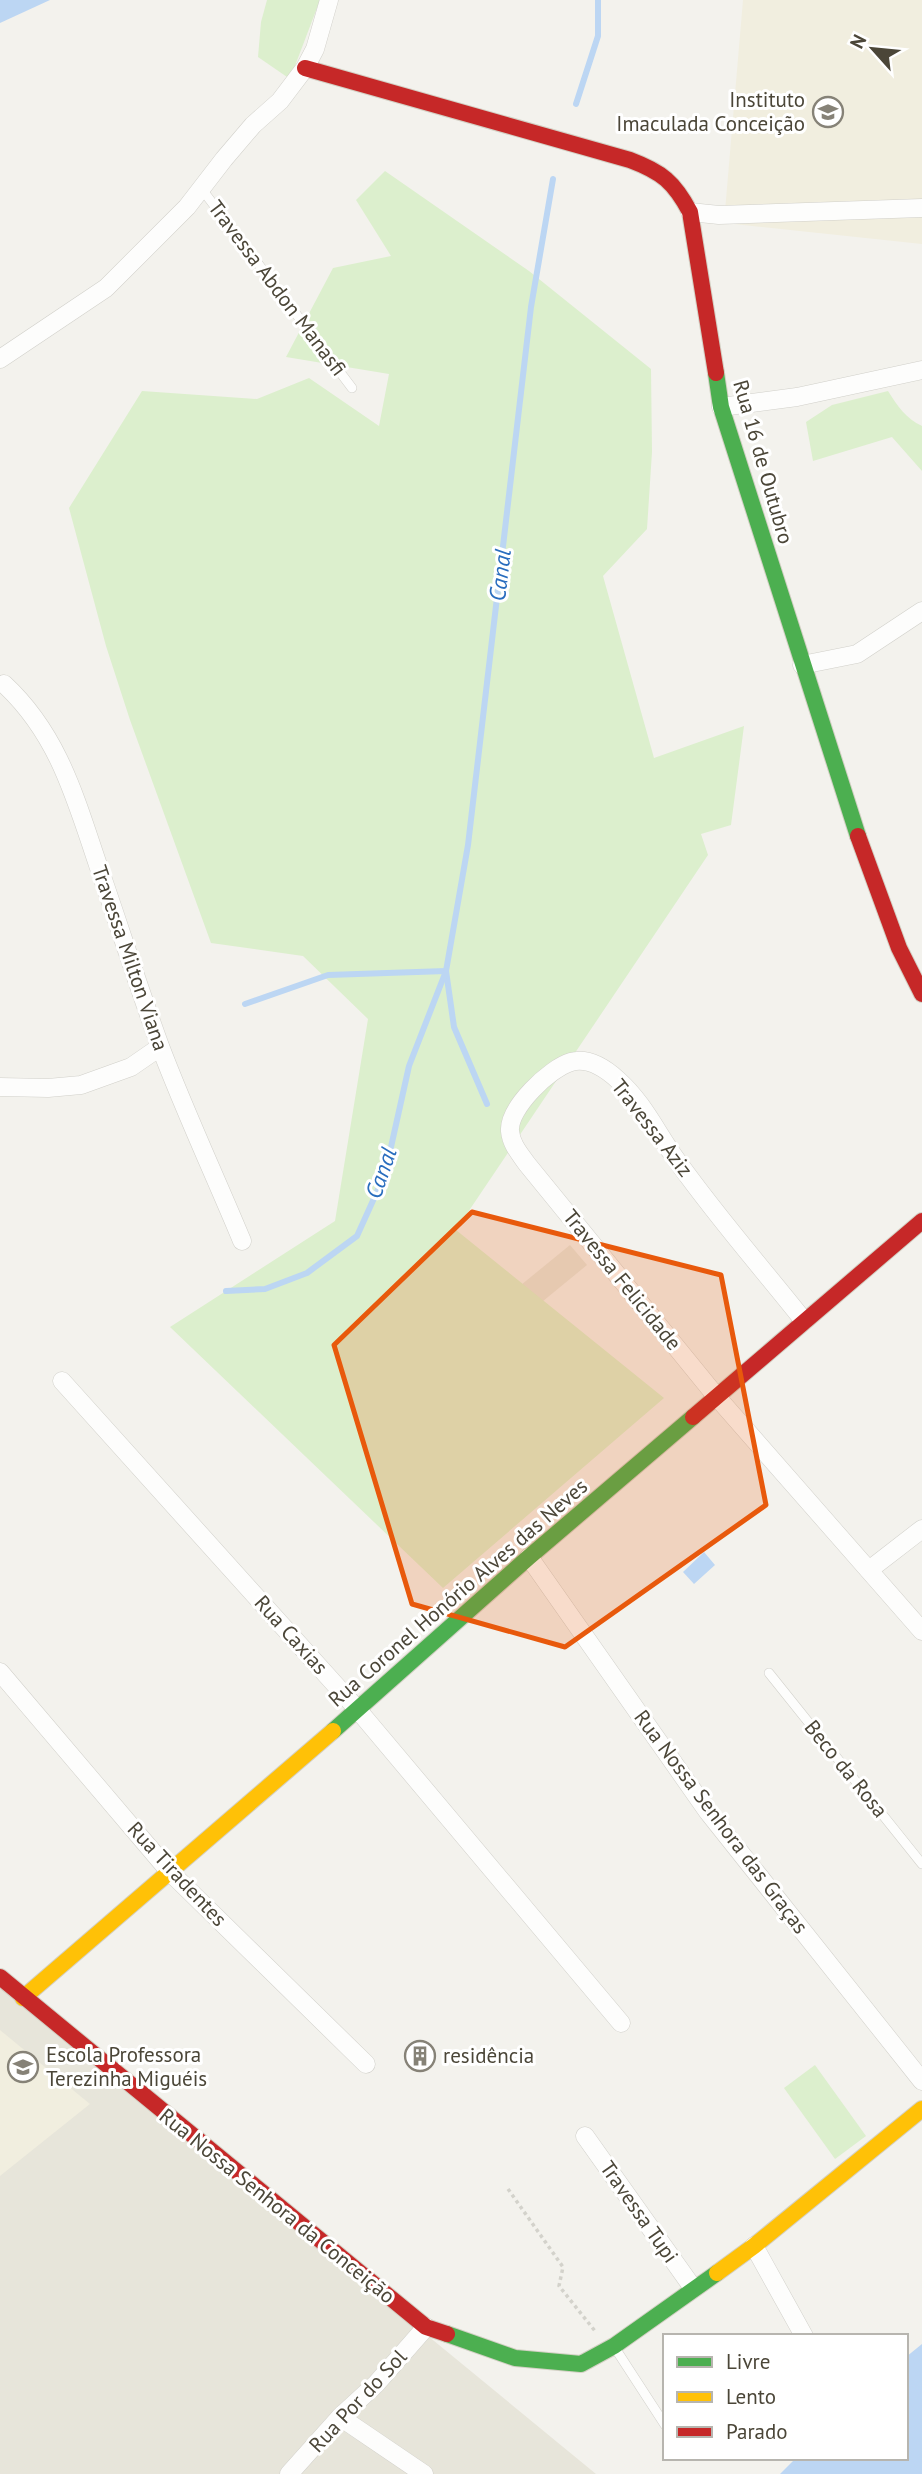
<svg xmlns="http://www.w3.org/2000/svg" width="922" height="2474" viewBox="0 0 922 2474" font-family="'PT Sans',sans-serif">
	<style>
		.residential { fill: #e7e5da }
		.education { fill: #f1eedf }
		.green { fill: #dcefcd }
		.water { fill: #bcd6f3 }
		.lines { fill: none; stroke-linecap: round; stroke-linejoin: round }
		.stream { stroke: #bcd6f3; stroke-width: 6 }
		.lane-casing { stroke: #d1d0ca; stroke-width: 10 }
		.street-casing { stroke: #d1d0ca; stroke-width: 19 }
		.fast-casing { stroke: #d3d0c4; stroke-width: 18 }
		.slow-casing { stroke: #d3d0c4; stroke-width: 18 }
		.jam-casing { stroke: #d3d0c4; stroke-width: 18 }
		.path { stroke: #d3d2cb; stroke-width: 3.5; stroke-dasharray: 3.5 3.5; stroke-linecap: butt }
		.lane { stroke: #fdfdfc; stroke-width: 9 }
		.street { stroke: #fdfdfc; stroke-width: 18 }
		.fast { stroke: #4caf50; stroke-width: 16 }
		.slow { stroke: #ffc107; stroke-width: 16 }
		.jam { stroke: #c62828; stroke-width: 16 }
		.marked { fill: #e8590c; fill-opacity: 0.2; stroke: #e8590c; stroke-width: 5; stroke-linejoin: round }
		.labels { text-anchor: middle; stroke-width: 6; stroke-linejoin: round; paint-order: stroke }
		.poi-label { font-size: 21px; fill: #4b4638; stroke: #fff; text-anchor: start }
		.street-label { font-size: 21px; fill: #4b4638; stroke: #fff }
		.water-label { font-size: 23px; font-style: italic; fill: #296dbe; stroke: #fff }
	</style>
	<rect width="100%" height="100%" fill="#f3f2ed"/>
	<g class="residential">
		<path d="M570,1245L587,1265L537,1306L521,1285Z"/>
		<path d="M0,1984L14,1996L596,2474H0Z"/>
	</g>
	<g class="education">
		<path d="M743,0H922V244L724,223Z"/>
		<path d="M0,2030L90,2104L0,2176Z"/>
	</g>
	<g class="green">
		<path d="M267,0H320L290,79L258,57L261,22Z"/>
		<path d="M385,171L529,271L651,369L652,452L647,529L603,576L654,758L744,726L731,825L701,834L708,855L456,1230L664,1398L443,1588L170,1327L335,1221L368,1019L303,956L211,943L130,720L106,646L69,508L142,391L257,399L309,378L379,426L389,374L286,357L333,268L391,256L356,200Z"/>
		<path d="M888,391C897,405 906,419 922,426V471L892,437L813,461L806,422L832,405Z"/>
		<path d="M815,2065L866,2136L835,2159L784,2088Z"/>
	</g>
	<g class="water">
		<path d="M0,0H50L0,23Z"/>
		<path d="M704,1552L715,1565L694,1584L683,1572Z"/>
		<path d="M922,2344V2474H780L796,2458H906V2357Z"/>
	</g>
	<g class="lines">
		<g class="stream">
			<path d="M576,104L598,36V0"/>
			<path d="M245,1004L328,975L446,971L454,1027L487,1104"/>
			<path d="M226,1291L265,1289L307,1273L357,1236L385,1174L409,1066L446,971L468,845L531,307L553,179"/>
		</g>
		<g class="lane-casing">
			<g id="lane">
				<path d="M201,188L352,388"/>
				<path d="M769,1673L922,1864"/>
				<path d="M615,2348L665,2425"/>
			</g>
		</g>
		<g class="street-casing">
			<g id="street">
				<path d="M690,212L719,215L922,208"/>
				<path d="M0,359L106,288L187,207L224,159L253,125L280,101L305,68L315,49L329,0"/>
				<path d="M721,407L797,397L922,370"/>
				<path d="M802,665L857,654L922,611"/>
				<path d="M4,684C58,734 75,797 98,865C119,925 138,986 160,1046C185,1112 215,1176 242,1241"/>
				<path d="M0,1087L48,1088L81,1085L131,1067L160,1047"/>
				<path d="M804,1321C762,1268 717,1217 678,1162C658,1135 644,1103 618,1080C606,1069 589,1057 571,1062C550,1068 508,1108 510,1131C511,1144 520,1154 527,1164L716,1396L922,1631"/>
				<path d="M62,1381L358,1710L621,2023"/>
				<path d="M529,1557L708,1812L922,2081"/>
				<path d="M869,1570L922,1529"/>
				<path d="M0,1672L169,1871L366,2064"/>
				<path d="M585,2136L693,2288"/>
				<path d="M754,2246L804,2336"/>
				<path d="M340,2417L424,2474"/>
				<path d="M289,2474L340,2417L376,2384L426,2327"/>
			</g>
		</g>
		<g class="fast-casing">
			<g id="fast">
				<path d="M716,373L721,407L858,836"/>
				<path d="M333,1731L529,1557L693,1417"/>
				<path d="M447,2334L515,2358L581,2364L614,2346L717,2273"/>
			</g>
		</g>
		<g class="slow-casing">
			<g id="slow">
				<path d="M23,1998L333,1731"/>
				<path d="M717,2273L754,2246L922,2109"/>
			</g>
		</g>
		<g class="jam-casing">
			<g id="jam">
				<path d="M305,68L630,160C662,172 674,182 690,212L716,373"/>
				<path d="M858,836L899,948L922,994"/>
				<path d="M693,1417L922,1221"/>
				<path d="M0,1977L426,2327L447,2334"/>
			</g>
		</g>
		<path class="path" d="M508,2189L563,2267L559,2286L595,2331"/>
		<use href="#lane" class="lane"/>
		<use href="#street" class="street"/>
		<use href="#fast" class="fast"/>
		<use href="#slow" class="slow"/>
		<use href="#jam" class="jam"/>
	</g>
	<path class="marked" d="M472,1212L721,1275L766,1505L565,1647L412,1604L334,1345Z"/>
	<defs>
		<g id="school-ring" transform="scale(1.575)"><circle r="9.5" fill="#fff" stroke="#868277" stroke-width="1.5"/><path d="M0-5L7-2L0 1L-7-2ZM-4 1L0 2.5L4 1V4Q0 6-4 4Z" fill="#868277"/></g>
		<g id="building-ring" transform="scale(1.575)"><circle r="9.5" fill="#fff" stroke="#868277" stroke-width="1.5"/><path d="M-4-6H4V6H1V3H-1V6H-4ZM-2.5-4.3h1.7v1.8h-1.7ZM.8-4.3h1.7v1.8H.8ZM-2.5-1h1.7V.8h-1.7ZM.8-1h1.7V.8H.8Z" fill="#868277"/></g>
	</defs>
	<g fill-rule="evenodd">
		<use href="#school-ring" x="828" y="112"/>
		<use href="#building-ring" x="420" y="2056"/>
		<use href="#school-ring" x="23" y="2067"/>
	</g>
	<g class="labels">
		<g class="poi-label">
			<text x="805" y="107" text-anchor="end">Instituto<tspan x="805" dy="24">Imaculada Conceição</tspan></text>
			<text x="46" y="2062">Escola Professora<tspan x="46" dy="24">Terezinha Miguéis</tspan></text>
			<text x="443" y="2063">residência</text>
		</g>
		<g class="street-label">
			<text transform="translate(277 288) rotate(53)" y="7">Travessa Abdon Manasfi</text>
			<text transform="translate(763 462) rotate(74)" y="7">Rua 16 de Outubro</text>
			<text transform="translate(130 958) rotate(71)" y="7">Travessa Milton Viana</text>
			<text transform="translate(652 1128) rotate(52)" y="7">Travessa Aziz</text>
			<text transform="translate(622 1280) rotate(51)" y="7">Travessa Felicidade</text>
			<text transform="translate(458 1593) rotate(-41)" y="7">Rua Coronel Honório Alves das Neves</text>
			<text transform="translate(291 1635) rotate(48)" y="7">Rua Caxias</text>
			<text transform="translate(846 1769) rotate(51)" y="7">Beco da Rosa</text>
			<text transform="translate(721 1822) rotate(53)" y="7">Rua Nossa Senhora das Graças</text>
			<text transform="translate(177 1874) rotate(47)" y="7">Rua Tiradentes</text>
			<text transform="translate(277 2206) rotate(39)" y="7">Rua Nossa Senhora da Conceição</text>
			<text transform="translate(639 2212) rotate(55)" y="7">Travessa Tupi</text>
			<text transform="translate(358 2401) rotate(-47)" y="7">Rua Por do Sol</text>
		</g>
		<g class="water-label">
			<text transform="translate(500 575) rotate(-83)" y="8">Canal</text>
			<text transform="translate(381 1173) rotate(-71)" y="8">Canal</text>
		</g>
	</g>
	<rect x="663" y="2334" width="245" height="126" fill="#ffffff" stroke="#b7b5af" stroke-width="2"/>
	<rect x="677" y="2357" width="35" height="10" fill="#4caf50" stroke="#b7b5af" stroke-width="2"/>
	<text x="726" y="2369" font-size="21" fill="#4b4638">Livre</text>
	<rect x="677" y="2392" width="35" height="10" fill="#ffc107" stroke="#b7b5af" stroke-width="2"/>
	<text x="726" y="2404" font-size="21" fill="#4b4638">Lento</text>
	<rect x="677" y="2427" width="35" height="10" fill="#c62828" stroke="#b7b5af" stroke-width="2"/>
	<text x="726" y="2439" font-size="21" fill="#4b4638">Parado</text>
	<g transform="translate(873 49) rotate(297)" stroke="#ffffff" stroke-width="5" paint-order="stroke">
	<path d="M0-5L12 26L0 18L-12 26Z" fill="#4b4638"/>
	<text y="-10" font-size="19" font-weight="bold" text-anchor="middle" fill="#4b4638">N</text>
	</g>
</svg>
